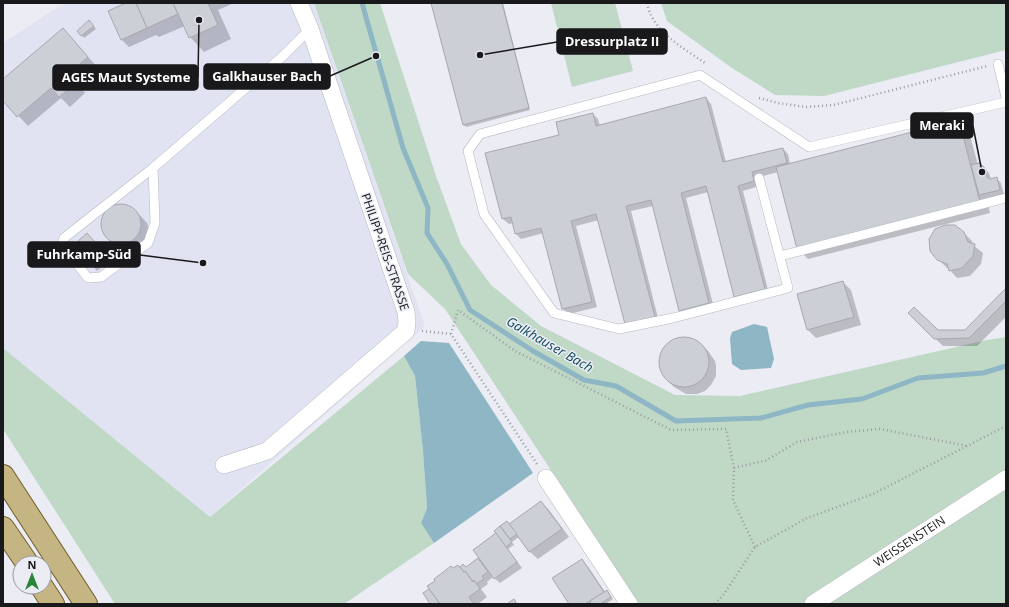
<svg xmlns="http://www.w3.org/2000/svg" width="1009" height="607" viewBox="0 0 1009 607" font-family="'Open Sans',sans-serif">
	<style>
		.built { fill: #e1e3f3 }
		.green { fill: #bfd9c6 }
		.water { fill: #8eb6c4 }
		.shadow { fill: #0003 }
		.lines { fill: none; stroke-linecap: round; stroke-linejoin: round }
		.stream { stroke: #8eb6c4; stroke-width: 5 }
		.building { fill: #cdcfd7; stroke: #a7a8b0 }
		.lane-casing { stroke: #b6b8c0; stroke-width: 10 }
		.street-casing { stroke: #b6b8c0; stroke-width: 18 }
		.primary-casing { stroke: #705f2a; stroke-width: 24 }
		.path { stroke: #9c9ca2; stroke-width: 2.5; stroke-dasharray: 1 3; stroke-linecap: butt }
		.lane { stroke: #fff; stroke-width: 9 }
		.street { stroke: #fff; stroke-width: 17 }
		.primary { stroke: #c5b583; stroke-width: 22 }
		.labels { text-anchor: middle; stroke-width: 3; stroke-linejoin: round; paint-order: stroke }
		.street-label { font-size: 12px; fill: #19191c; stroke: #ebecf4 }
		.water-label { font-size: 13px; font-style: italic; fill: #0c4656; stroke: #ebecf4 }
		.leader { fill: none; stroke: #19191c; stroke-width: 1.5 }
		.callout-dot { fill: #19191c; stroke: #ebecf4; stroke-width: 1.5 }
		.callout { fill: #19191c; stroke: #19191c; stroke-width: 1.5 }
		.callout-label { font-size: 13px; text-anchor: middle; font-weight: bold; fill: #fff }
	</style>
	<rect width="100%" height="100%" fill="#ebecf4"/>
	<path class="built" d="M68,3H314L425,326L210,517L3,348V43L56,8Z"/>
	<g class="green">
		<path d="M314,3H380L436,176L461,244L491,285L541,326L675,395L740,396L987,340L1006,337V604H639L445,309L408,274Z"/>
		<path d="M551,3H615L633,71L572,87Z"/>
		<path d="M661,3H1006V50L824,96L775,95L732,68L667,21Z"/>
		<path d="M3,348L210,517L404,356L415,376L423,451L427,508L421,523L434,543L344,604H115L3,429Z"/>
	</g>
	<g class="water">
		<path d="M754,324L767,327L774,359L771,368L741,370L732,364L730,338L732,332Z"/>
		<path d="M421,341L449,343L533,473L434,543L421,523L427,508L423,451L415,376L404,356Z"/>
	</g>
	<g class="shadow">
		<path d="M128,3H234L218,10L231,39L204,52L190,37L185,26L159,37L156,35L129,47L121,39Z"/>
		<path d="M432,3H503L530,110L466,127L463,124Z"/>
		<path d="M92,24L96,29L84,38L78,31Z"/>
		<path d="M63,29L98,68L78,85L85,93L70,107L61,98L28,126L3,99V81Z"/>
		<path d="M706,98L711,104L726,162L783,149L788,154L790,164L959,121L969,132L978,165L984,167L989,173L991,179L996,178L1001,183L1004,195L987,199L990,213L808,259L797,248L778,172L756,178L759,186L743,191L769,294L741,301L735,296L708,192L686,198L714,308L686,315L680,310L653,206L631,211L659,322L631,329L599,220L576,226L597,307L569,314L563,309L544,233L521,239L516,234L513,223L509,224L503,219L487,154L560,135L593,114L598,119L600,126Z"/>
		<path d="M122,204L128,206L134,209L147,223L149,230L146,242L129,251L122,250L116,247L108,238L102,227L103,216L111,207Z"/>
		<path d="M963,232L972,241L973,245L983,253L981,264L970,276L957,278L949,269L946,267L938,259Z"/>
		<path d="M92,239L110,260L97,271L92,265L87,250Z"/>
		<path d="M843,282L851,290L861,325L816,338L808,330L798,295Z"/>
		<path d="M1006,290V317L977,346H943L909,313L937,331H966Z"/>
		<path d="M681,337H688L700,343L708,351L715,361L716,366V376L711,385L705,391L697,394H686L674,387L666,379L661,371L659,364L660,355L663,349L668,343L674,339Z"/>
		<path d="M541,502L549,510L569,537L538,559L530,552L519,537L512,542L514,545L508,549L522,568L500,583L493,577L487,582L488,584L481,589L487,597L478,604H431L432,594L453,569L463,566L466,568L480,558L497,534L495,531L507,522L509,525Z"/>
		<path d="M582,560L589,568L605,592L607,591L613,599L606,604H570Z"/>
	</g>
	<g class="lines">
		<path class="stream" d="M362,3L403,148L428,208L427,233L447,264L470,310L533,351L584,380L616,386L676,421L761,418L808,405L862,399L918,378L983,373L1006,366"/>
	</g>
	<g class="building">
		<path d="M126,3H136L147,28L121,40L108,11Z"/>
		<path d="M136,3H173L178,14L147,28Z"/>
		<path d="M173,3H208L218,25L189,38Z"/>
		<path d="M431,3H502L529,108L463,125Z"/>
		<path d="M89,20L94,26L81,36L77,31Z"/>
		<path d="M63,28L88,57L68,74L76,83L59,97L51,88L17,117L3,101V79Z"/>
		<path d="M706,97L723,162L783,148L787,163L752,172L754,181L738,186L765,289L734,297L706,186L681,193L709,303L679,311L651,200L626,206L655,317L625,324L596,214L571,221L592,302L562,309L541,228L515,234L511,217L502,219L485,153L559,135L556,122L593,113L596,126Z"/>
		<path d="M959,120L980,202L797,249L776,167Z"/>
		<path d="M979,163L984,167L987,177L990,179L997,177L1000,190L979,195L971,165Z"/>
		<circle cx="121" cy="224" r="20"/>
		<path d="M945,225H955L964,232L968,242L975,244L973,256L962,268L949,271L947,264L937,260L930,251L929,239L935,229Z"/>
		<path d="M87,233L105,254L91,266L81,254L85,250L78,241Z"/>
		<path d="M843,281L854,317L807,330L797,294Z"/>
		<path d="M1006,288V301L969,338L934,339L908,313L914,307L938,330H965Z"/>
		<circle cx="684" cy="362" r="25"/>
		<path d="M541,501L562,529L529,552L509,524Z"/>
		<path d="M507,521L517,534L510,539L500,526Z"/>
		<path d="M500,526L512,542L506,547L494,531Z"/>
		<path d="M496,533L517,562L494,579L473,550Z"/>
		<path d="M478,558L488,572L482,576L484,579L476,584L474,580L473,582L465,571L464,572L460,567L463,564L466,567Z"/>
		<path d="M582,559L604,592L585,604H569L552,578Z"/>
		<path d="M458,565L464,572L465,571L473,582L474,580L480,589L469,597L474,604H440L427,586L435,581L434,579L451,566L453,568Z"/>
		<path d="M429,589L440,604H430L423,593Z"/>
		<path d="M607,590L611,597L600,604H591L590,601Z"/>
		<path d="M514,599L517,604H508V603Z"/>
	</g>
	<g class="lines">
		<g class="lane-casing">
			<g id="lane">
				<path d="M998,64L1006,97"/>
				<path d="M153,168L155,223L148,243L101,277L88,278L62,245L64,238L153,168L283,56L310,29"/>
				<path d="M759,178L788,288L673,318L619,329L554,313L484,214L468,151L480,134L700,75L809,147L1006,102"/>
				<path d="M780,256L1006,198"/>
			</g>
		</g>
		<g class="street-casing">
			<g id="street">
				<path d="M224,465L267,451L406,331L407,321L406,312L310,29L299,3"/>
				<path d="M546,478L629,604"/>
				<path id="s1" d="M813,604L1006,479"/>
			</g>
		</g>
		<g class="primary-casing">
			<g id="primary">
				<path d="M3,476L86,604"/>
				<path d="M3,528L27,563"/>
				<path d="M42,587L53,604"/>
			</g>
		</g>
		<g class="path">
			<path d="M647,3C652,31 683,48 705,63"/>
			<path d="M759,98L778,103L806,107L834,105L987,66"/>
			<path d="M422,331L451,334L537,464"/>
			<path d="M451,334L458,310L515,351L671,430L726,429L734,468"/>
			<path d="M755,547L733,500L734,468L767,460L797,442L846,432L880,429L968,446"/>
			<path d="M715,604L724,594L755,547L807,518L873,494L1006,426"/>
			<path d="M1005,604L1006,603"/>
		</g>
		<use href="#lane" class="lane"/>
		<use href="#street" class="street"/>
		<use href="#primary" class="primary"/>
	</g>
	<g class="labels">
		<g class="street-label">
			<text transform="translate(385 252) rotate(71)" y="4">PHILIPP-REIS-STRASSE</text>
			<text dy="4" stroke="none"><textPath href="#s1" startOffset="115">WEISSENSTEIN</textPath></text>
		</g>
		<g class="water-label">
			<text transform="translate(550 344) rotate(30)" y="5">Galkhauser Bach</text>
		</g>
	</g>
	<path class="leader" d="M480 55L557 42M376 56L330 76M199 20L198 77M982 172L973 126M203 263L140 255"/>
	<g class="callout-dot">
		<circle cx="480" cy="55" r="4"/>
		<circle cx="376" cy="56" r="4"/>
		<circle cx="199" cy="20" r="4"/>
		<circle cx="982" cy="172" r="4"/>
		<circle cx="203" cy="263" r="4"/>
	</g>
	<g class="callout">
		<rect x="557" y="29" width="110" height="25" rx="4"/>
		<rect x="204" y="64" width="126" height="25" rx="4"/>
		<rect x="53" y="65" width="145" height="25" rx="4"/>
		<rect x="911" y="113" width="62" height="25" rx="4"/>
		<rect x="28" y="242" width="112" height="25" rx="4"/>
	</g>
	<g class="callout-label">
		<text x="612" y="46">Dressurplatz II</text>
		<text x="267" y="81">Galkhauser Bach</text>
		<text x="126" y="82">AGES Maut Systeme</text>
		<text x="942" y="130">Meraki</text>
		<text x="84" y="259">Fuhrkamp-Süd</text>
	</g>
	<rect width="1009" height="607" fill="none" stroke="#19191c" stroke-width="8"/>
	<g transform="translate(32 575)"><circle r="19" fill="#ebecf4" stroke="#97989e"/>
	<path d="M0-3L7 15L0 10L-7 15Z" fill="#278536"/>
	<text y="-6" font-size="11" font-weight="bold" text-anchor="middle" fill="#19191c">N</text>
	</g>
</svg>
